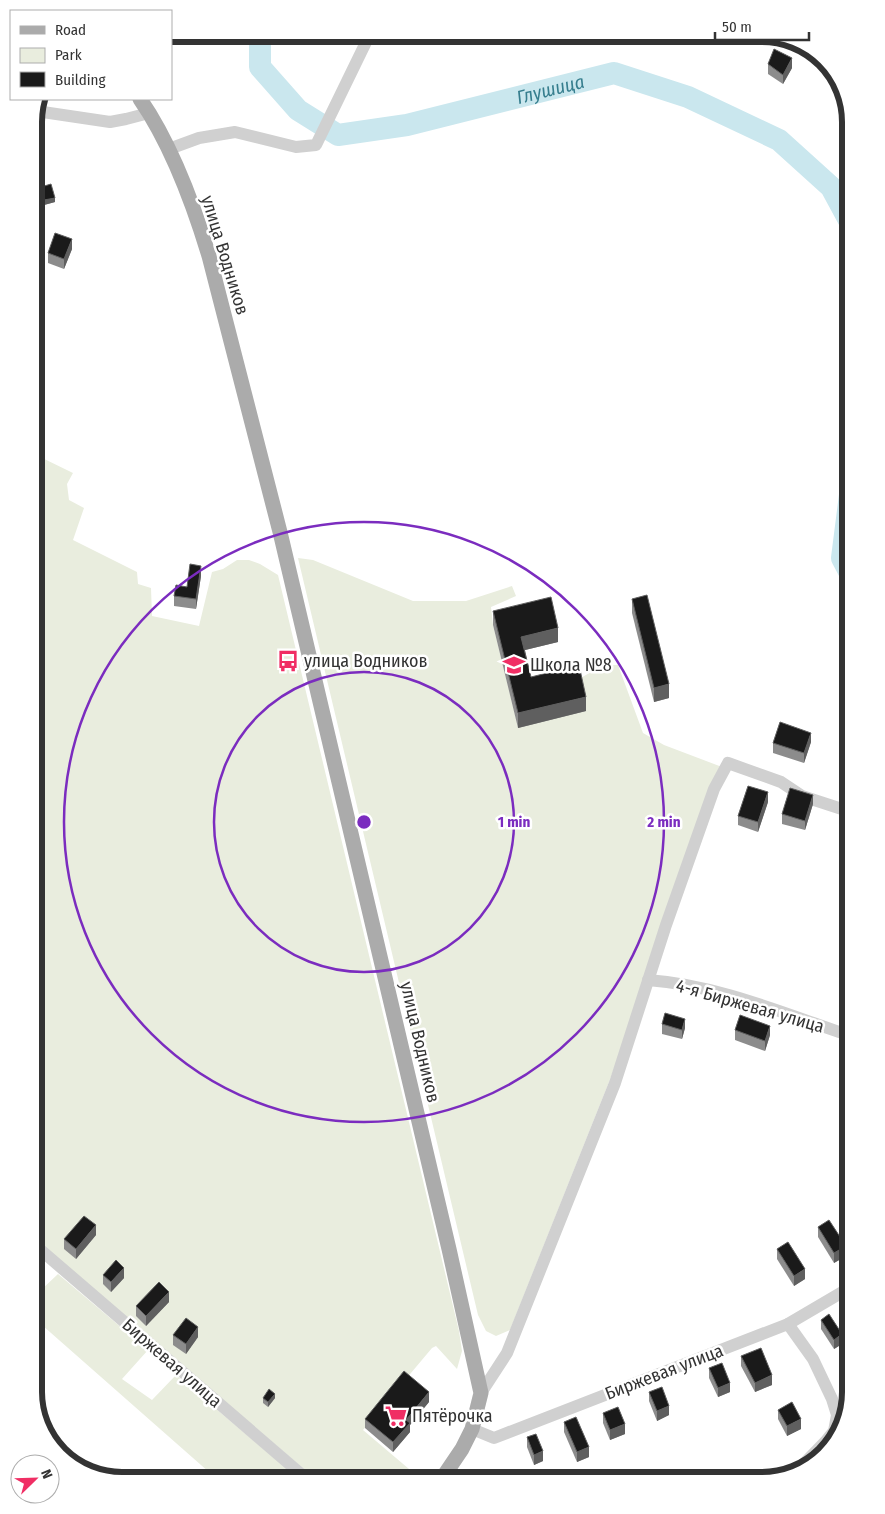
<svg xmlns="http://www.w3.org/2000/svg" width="885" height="1514" viewBox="0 0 885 1514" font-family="'Fira Sans Condensed',sans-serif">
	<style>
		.green { fill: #e9edde }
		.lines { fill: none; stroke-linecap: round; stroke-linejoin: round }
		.river { stroke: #cae7ee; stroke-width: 22 }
		.minor { stroke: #d0d0d0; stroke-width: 12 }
		.major { stroke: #ababab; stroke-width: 15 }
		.wall { fill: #8c8c8c }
		.shaded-wall { fill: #5f5f5f }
		.building { fill: #1a1a1a; stroke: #5f5f5f }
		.ring { fill: none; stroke: #7b2cbf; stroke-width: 2.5 }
		.labels { text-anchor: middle; stroke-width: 5; stroke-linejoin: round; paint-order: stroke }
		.street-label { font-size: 18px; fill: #333; stroke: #fff }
		.poi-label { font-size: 18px; fill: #333; stroke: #fff; text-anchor: start }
		.water-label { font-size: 19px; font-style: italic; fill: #367e8e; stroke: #fff }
		.rim { fill: none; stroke: #333; stroke-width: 6 }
		.centre { fill: #7b2cbf; stroke: #fff; stroke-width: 2.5 }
		.ring-label { font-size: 15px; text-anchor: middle; font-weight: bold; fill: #7b2cbf; stroke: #fff; stroke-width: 5; stroke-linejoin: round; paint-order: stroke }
	</style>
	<rect width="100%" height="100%" fill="#fff"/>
	<g class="green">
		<path d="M34,454L73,473L67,484L69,500L84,508L73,540L137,572L138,584L151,588L152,616L199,626L212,572L223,569L237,560H249L260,564L278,575L459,1331L462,1351L457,1369L436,1346L432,1348L363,1430L422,1480H317L34,1240V1230L36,1227L34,1224Z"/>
		<path d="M298,558L313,560L413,601H466L512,586L516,596L491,607L493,625L518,727L579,679L603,665H618L643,733L664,745L722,767L609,1082L510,1330L496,1336L486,1331L478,1315Z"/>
		<path d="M58,1274L148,1350L122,1379L152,1400L176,1375L300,1480H218L34,1318V1288L40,1291Z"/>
	</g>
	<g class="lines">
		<g class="river">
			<path id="s1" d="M260,34V67L298,110L338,135L407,125L614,73L688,97L779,140L831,187L851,224"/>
			<path d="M851,575L842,558L851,487"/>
		</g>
		<g class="minor">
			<path d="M36,111L110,122L126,119L149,113"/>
			<path d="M169,149L199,138L235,132L296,147L316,145L370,34"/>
			<path d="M648,980C718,985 785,1014 851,1036"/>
			<path d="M36,1246L308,1480"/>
			<path d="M788,1324L813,1359L832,1399L837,1415L834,1431L825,1442L795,1473"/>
			<path d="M481,1393L507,1353L615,1083L666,925L714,789L728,763L781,782L802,796L851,812"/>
			<path d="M472,1429L494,1438L788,1324L851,1287"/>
		</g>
		<path class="major" d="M140,99C171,144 193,203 209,256L280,532L449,1249L481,1393L472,1429L462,1449L441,1480"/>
	</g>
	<g class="wall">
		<path d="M565,34H578L572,40Z"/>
		<path d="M610,34H636L635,36Z"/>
		<path d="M768,64L792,68L783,84L768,74Z"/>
		<path d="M41,187L55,202L44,205L41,192Z"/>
		<path d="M72,249L64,269L48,263V253Z"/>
		<path d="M201,576L196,609L174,606V596Z"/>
		<path d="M632,599L669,698L654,702L632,613Z"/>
		<path d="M493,611L558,642L525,650L531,677L586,711L518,728L493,625Z"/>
		<path d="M811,742L804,763L773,753V743Z"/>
		<path d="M768,802L758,832L738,825V816Z"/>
		<path d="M813,804L805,830L782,824V814Z"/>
		<path d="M662,1024L685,1028L682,1039L662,1034Z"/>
		<path d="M735,1030L770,1035L765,1051L735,1040Z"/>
		<path d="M818,1227L846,1256L834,1263L818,1237Z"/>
		<path d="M96,1235L76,1259L64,1249V1239Z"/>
		<path d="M777,1249L805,1279L794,1286L777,1259Z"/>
		<path d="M103,1275L124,1278L111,1292L103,1284Z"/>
		<path d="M169,1302L146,1326L136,1316V1306Z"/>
		<path d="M821,1320L842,1344L834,1349L821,1329Z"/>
		<path d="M173,1335L198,1337L186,1354L173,1345Z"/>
		<path d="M741,1356L772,1385L755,1392L741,1366Z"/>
		<path d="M709,1368L730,1392L718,1397L709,1378Z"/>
		<path d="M649,1392L669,1415L657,1421L649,1401Z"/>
		<path d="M263,1398H275L268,1407L263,1403Z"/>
		<path d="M429,1402L410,1425V1432L393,1452L365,1428V1419Z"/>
		<path d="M778,1410L801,1429L787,1436L778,1419Z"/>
		<path d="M603,1413L625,1434L610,1440L603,1423Z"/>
		<path d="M564,1422L589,1457L577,1462L564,1432Z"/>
		<path d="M527,1437L543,1461L534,1465L527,1447Z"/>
	</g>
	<g class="shaded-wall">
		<path d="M572,34H578L572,40Z"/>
		<path d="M792,58V68L783,84V75Z"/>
		<path d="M55,198V202L44,205V200Z"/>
		<path d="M72,239V249L64,269V259Z"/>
		<path d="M201,566V576L196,609V599Z"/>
		<path d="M558,628V642L521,651V637Z"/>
		<path d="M669,684V698L654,702V688Z"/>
		<path d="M586,697V711L518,728V713Z"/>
		<path d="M811,733V742L804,763V753Z"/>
		<path d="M768,792V802L758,832V822Z"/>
		<path d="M813,795V804L805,830V821Z"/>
		<path d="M685,1019V1028L682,1039V1030Z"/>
		<path d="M770,1026V1035L765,1051V1041Z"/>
		<path d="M41,1206V1211L35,1219V1214Z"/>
		<path d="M96,1225V1235L76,1259V1249Z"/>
		<path d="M846,1246V1256L834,1263V1253Z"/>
		<path d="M40,1263V1268L35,1274V1269Z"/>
		<path d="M124,1268V1278L111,1292V1282Z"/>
		<path d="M805,1269V1279L794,1286V1276Z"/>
		<path d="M169,1292V1302L146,1326V1316Z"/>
		<path d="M198,1327V1337L186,1354V1344Z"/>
		<path d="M842,1334V1344L834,1349V1340Z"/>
		<path d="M772,1375V1385L755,1392V1383Z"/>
		<path d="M730,1383V1392L718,1397V1388Z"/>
		<path d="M429,1392V1402L410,1425V1432L393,1452V1442L406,1420Z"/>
		<path d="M275,1394V1398L268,1407V1402Z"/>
		<path d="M669,1406V1415L657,1421V1411Z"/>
		<path d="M801,1419V1429L787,1436V1426Z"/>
		<path d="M625,1424V1434L610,1440V1430Z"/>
		<path d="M589,1447V1457L577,1462V1452Z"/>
		<path d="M543,1451V1461L534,1465V1455Z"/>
	</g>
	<g class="building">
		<path d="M774,49L792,58L783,75L768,64Z"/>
		<path d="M51,184L55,198L44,200L41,187Z"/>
		<path d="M55,233L72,239L64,259L48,253Z"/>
		<path d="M190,564L201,566L196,599L174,596L176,585L187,587Z"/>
		<path d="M647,595L669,684L654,688L632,599Z"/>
		<path d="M551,597L558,628L521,637L531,677L579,665L586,697L518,713L493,611Z"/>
		<path d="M780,722L811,733L804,753L773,743Z"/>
		<path d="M748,786L768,792L758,822L738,816Z"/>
		<path d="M790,788L813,795L805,821L782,814Z"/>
		<path d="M665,1013L685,1019L682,1030L662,1024Z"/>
		<path d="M740,1015L770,1026L765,1041L735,1030Z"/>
		<path d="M34,1200L41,1206L35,1214H34Z"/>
		<path d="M84,1216L96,1225L76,1249L64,1239Z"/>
		<path d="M829,1220L846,1246L834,1253L818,1227Z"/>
		<path d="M788,1242L805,1269L794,1276L777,1249Z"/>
		<path d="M34,1259L40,1263L35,1269L34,1268Z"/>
		<path d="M116,1260L124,1268L111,1282L103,1275Z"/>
		<path d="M159,1282L169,1292L146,1316L136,1306Z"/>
		<path d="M829,1314L842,1334L834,1340L821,1320Z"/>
		<path d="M186,1318L198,1327L186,1344L173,1335Z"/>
		<path d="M761,1348L772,1375L755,1383L741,1356Z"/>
		<path d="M722,1363L730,1383L718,1388L709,1368Z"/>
		<path d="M404,1371L429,1392L406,1420L410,1423L393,1442L365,1419Z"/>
		<path d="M662,1387L669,1406L657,1411L649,1392Z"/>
		<path d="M269,1389L275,1394L268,1402L263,1398Z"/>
		<path d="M792,1402L801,1419L787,1426L778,1410Z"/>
		<path d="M618,1407L625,1424L610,1430L603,1413Z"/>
		<path d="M576,1417L589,1447L577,1452L564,1422Z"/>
		<path d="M536,1434L543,1451L534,1455L527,1437Z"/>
		<path d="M376,1474L383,1480H370Z"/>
	</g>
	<g class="ring">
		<circle cx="364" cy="822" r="150"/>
		<circle cx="364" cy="822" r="300"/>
	</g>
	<defs>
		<g id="bus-bare" transform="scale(1.725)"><path d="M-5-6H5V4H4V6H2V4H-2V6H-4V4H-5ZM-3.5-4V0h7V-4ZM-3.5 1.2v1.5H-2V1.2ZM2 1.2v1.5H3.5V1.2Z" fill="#f02e64" stroke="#fff" stroke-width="2.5" paint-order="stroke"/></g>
		<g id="school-bare" transform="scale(1.725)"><path d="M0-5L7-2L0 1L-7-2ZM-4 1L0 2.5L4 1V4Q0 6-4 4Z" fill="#f02e64" stroke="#fff" stroke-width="2.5" paint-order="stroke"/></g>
		<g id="supermarket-bare" transform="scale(1.725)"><path d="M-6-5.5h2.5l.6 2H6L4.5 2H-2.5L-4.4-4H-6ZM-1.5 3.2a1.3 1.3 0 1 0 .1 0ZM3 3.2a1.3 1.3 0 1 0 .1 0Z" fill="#f02e64" stroke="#fff" stroke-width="2.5" paint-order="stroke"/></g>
	</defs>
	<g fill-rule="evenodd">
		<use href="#bus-bare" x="288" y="661"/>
		<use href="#school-bare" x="514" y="665"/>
		<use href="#supermarket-bare" x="396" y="1416"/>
	</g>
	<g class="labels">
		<g class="street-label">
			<text transform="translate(225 255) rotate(73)" y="6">улица Водников</text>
			<text transform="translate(750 1006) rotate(16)" y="6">4-я Биржевая улица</text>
			<text transform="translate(420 1042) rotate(77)" y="6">улица Водников</text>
			<text transform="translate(172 1363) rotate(41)" y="6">Биржевая улица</text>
			<text transform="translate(664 1372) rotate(-21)" y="6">Биржевая улица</text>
		</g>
		<g class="poi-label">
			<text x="304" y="667">улица Водников</text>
			<text x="530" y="671">Школа №8</text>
			<text x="412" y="1422">Пятёрочка</text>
		</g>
		<g class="water-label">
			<text dy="7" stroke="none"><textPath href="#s1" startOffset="355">Глушица</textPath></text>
		</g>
	</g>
	<path d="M0 0H885V1514H0ZM122 42H762A80 80 0 0 1 842 122V1392A80 80 0 0 1 762 1472H122A80 80 0 0 1 42 1392V122A80 80 0 0 1 122 42Z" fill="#fff" fill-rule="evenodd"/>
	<path class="rim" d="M122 42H762A80 80 0 0 1 842 122V1392A80 80 0 0 1 762 1472H122A80 80 0 0 1 42 1392V122A80 80 0 0 1 122 42Z"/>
	<circle cx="364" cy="822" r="8" class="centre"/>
	<g class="ring-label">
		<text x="514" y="827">1 min</text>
		<text x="664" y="827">2 min</text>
	</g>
	<rect x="10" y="10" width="162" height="90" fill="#ffffff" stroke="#adadad"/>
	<rect x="20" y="26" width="25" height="8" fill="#ababab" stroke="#adadad"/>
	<text x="55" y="35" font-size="15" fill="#333333">Road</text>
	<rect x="20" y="48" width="25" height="15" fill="#e9edde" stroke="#adadad"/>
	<text x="55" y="60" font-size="15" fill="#333333">Park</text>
	<rect x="20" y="72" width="25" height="15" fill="#1a1a1a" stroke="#adadad"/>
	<text x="55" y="85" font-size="15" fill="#333333">Building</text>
	<g transform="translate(35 1479) rotate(67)"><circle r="24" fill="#ffffff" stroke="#adadad"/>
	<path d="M0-4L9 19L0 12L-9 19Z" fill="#f02e64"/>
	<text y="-8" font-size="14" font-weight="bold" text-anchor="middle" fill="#333333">N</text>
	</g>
	<path d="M715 32v8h94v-8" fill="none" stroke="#333333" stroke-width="2.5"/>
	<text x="722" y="32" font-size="15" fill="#333333" stroke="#ffffff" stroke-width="4" paint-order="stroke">50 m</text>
</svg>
